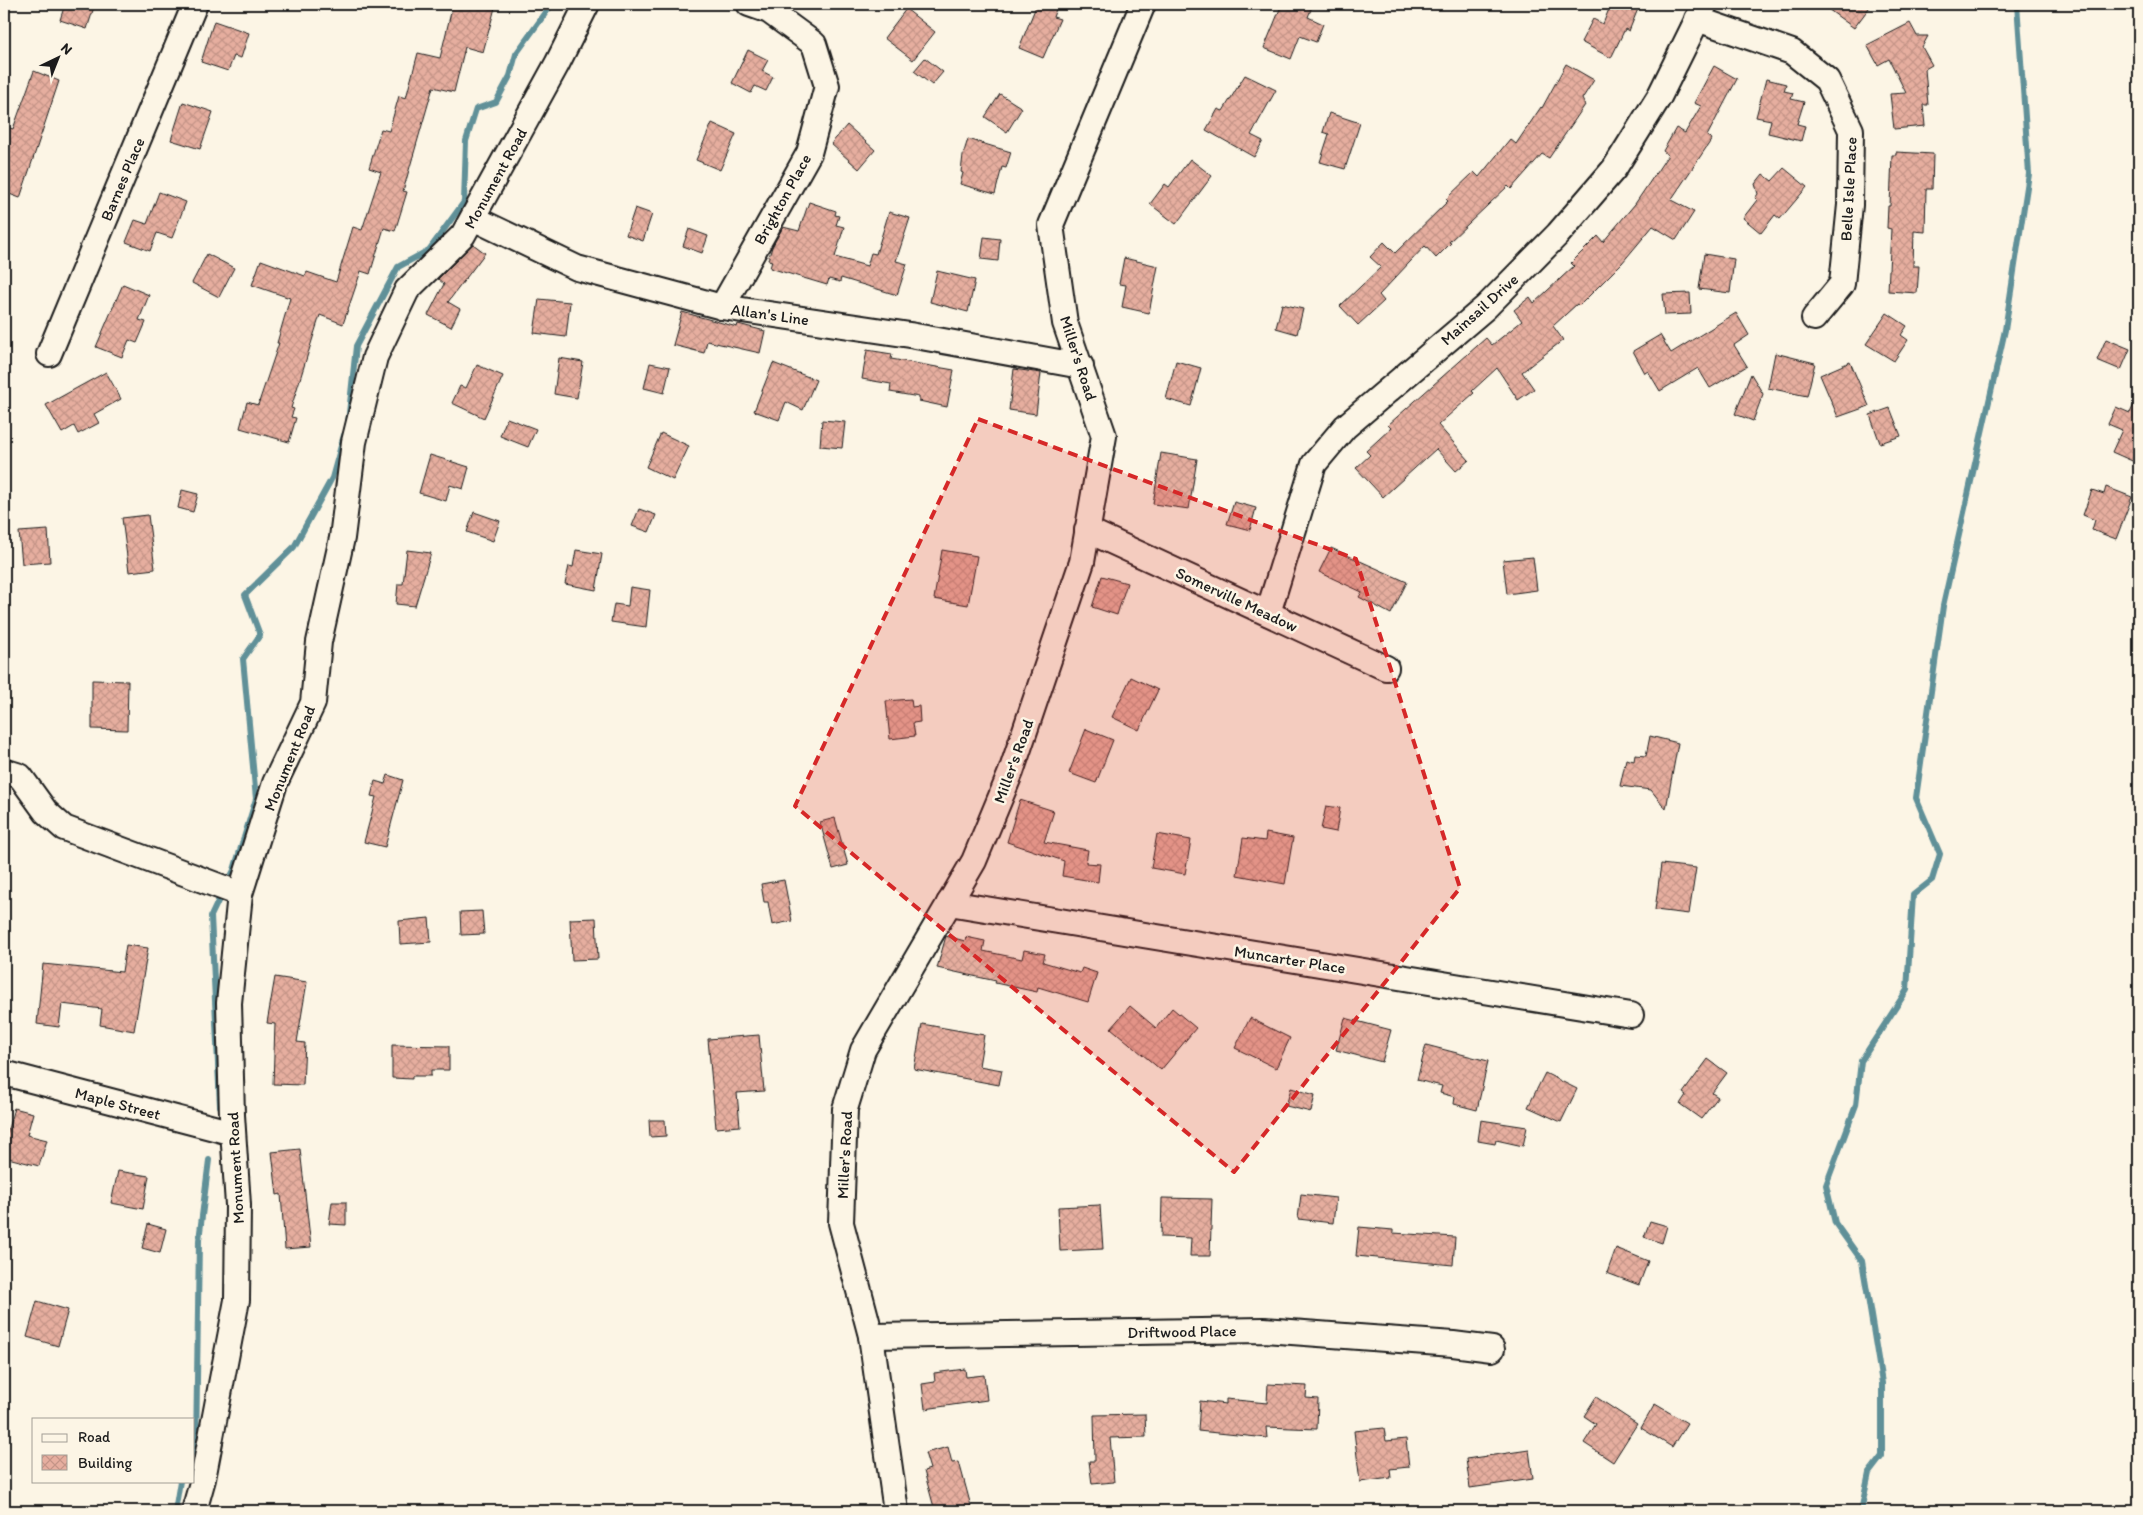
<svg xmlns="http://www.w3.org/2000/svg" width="2143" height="1515" viewBox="0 0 2143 1515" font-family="Itim,sans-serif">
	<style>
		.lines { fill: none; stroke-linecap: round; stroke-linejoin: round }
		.stream { stroke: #609098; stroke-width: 6 }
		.building { fill: url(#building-cross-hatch); stroke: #1c1c1c }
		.minor-casing { stroke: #1c1c1c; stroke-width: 28 }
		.minor { stroke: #fcf5e5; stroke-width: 24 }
		.marked { fill: #d62828; fill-opacity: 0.2; stroke: #d62828; stroke-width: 4; stroke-dasharray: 10 6; stroke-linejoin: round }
		.labels { text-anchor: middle; stroke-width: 5; stroke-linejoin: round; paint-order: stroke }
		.street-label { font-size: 16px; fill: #1c1c1c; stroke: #fcf5e5 }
	</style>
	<defs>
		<pattern id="building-cross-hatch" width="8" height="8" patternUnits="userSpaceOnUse" patternTransform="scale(1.25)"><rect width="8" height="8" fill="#e6ae9f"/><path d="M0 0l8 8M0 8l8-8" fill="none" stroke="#c59588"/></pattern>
	</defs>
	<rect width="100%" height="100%" fill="#fcf5e5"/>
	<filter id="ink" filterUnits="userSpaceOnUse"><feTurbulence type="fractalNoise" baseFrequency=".02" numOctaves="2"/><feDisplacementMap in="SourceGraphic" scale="10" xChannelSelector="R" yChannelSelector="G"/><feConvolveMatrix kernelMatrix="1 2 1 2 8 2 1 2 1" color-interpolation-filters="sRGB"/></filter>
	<g filter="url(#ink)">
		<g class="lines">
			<g class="stream">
				<path d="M348,423L356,346L398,267L429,250L464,202L466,141L476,109L496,102L510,76L516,54L552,4"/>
				<path d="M227,884L234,870L256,799L243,659L260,635L245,595L294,547L332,478L344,435"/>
				<path d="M220,1106L211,916L222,893"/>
				<path d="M194,1453L196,1449L199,1240L209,1160"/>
				<path d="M175,1511L180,1481"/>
				<path d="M1861,1511L1869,1473L1882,1456V1383L1862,1261L1835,1223L1826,1185L1856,1105L1861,1061L1907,990L1913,895L1932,880L1940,854L1916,798L1943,606L2005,330L2029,174L2017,4"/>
			</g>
		</g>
		<g class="building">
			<path d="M65,4H85L94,7L87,29L60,20Z"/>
			<path d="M453,4H496L483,52L465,47L454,92L433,87L403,191L407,192L395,231L384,228L370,274L361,271L343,324L320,315L291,408L294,409L291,417L296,418L289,442L240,428L247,402L258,405L279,343H277L290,298L252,285L261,260L305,276L307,272L336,282L353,227L362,230L381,172L369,168L381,129L389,131L399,96L406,98L418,53L440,58Z"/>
			<path d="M1037,4H1058L1053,17L1060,19L1043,58L1019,48Z"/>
			<path d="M1282,4H1313L1308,17L1323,24L1316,42L1300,36L1291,59L1264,48Z"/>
			<path d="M1611,4H1640L1629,31L1625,29L1611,58L1581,42L1593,19L1603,24Z"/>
			<path d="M1821,4H1872L1854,28Z"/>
			<path d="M906,9L935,32L913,60L884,38Z"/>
			<path d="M214,21L249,33L241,58L234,56L228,71L201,62Z"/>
			<path d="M1910,23L1917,36H1928L1922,47L1932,65L1925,69L1928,105H1923L1925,126L1894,129L1890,94L1906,93L1889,59L1878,65L1867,45Z"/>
			<path d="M748,50L768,60L762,71L773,77L766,91L755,86L751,93L732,83Z"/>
			<path d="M925,58L943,72L932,85L914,71Z"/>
			<path d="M1566,64L1594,80L1582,99L1585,105L1549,158L1542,154L1511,189L1508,186L1449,242L1451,243L1436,258L1425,246L1379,295L1384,301L1358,325L1340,306L1381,267L1370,257L1384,242L1395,253L1448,201L1446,199L1474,172L1479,177L1510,139L1516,144L1541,107L1542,108Z"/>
			<path d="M1714,66L1737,79L1707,136L1712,139L1671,200L1694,212L1676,240L1653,226L1622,263L1579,306L1577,304L1553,326L1563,340L1522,372L1534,389L1518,400L1497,368L1472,391L1474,393L1438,425L1469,460L1456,471L1436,449L1383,497L1356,468L1370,455L1366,451L1391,428L1388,425L1486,338L1492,345L1522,321L1514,310L1530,297L1534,303L1574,266L1571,263L1598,236L1603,242L1635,204L1668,155L1663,151L1676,128L1685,133L1701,106L1694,103Z"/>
			<path d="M34,71L59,81L20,198L4,192V126L13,129Z"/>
			<path d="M1245,75L1276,90L1251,135L1263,141L1254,157L1206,130L1218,109L1223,111Z"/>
			<path d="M1766,79L1786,84L1784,91L1793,93L1791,99L1804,102L1797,124L1805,126L1801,141L1768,133L1771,120L1756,117Z"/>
			<path d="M1000,94L1022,108L1007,132L985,117Z"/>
			<path d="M183,102L213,112L200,149L171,140Z"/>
			<path d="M1329,113L1360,123L1345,169L1320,162L1329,134L1323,132Z"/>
			<path d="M712,123L736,134L720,170L696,160Z"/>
			<path d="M847,125L875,150L859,169L831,144Z"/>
			<path d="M968,139L1011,152L1006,168L1002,167L995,194L960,184L963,173L961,172L963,155Z"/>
			<path d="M1896,152L1933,154L1932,189H1926L1925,232L1914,231L1913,266H1919L1917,293L1888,291L1891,229L1887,228L1888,206H1890L1892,155H1896Z"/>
			<path d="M1190,159L1212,176L1176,224L1150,204L1165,184L1169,187Z"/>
			<path d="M1784,168L1807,187L1780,219L1775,215L1761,233L1743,218L1757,200L1755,198L1758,194L1755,184L1763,174L1772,181Z"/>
			<path d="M159,192L186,202L172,238L157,233L150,251L126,242L135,220L147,224Z"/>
			<path d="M809,202L836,211L835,215L839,216L836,225L844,227L835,257L867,266L871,253L876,254L889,212L910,218L896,261L907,264L897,295L841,278L840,282L829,279L827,285L770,268L772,261L768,260L772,247L783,227L799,231Z"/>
			<path d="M635,208L652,214L643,241L626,235Z"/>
			<path d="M689,229L708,236L702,253L683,246Z"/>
			<path d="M984,237L1000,239L998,261L981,259Z"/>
			<path d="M473,244L485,253L448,302L460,309L451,327L428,315L444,284L438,279Z"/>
			<path d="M207,254L234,268L219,297L192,283Z"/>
			<path d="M1704,254L1734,259L1730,293L1699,289Z"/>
			<path d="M1124,258L1158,266L1149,313L1122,307L1126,285L1119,284Z"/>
			<path d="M937,271L975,280L968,312L930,302Z"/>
			<path d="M123,284L149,295L139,320L146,322L137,343L129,340L122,357L96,347Z"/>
			<path d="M1690,293L1691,314L1665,315L1663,294Z"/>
			<path d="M539,299L570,302L566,337L534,333Z"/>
			<path d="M1282,304L1303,309L1297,334L1276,328Z"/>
			<path d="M682,312L737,327L738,324L765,331L760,353L707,341L704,353L673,345Z"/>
			<path d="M1736,313L1749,335L1734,345L1747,366L1710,388L1698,368L1660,391L1648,371L1645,373L1633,351L1660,335L1671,353Z"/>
			<path d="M1887,313L1907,326L1901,335L1908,340L1894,361L1866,344Z"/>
			<path d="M2106,339L2130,349L2121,370L2097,360Z"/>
			<path d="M867,350L892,354L891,359L954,370L947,407L919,401V397L890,392L891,384L862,379Z"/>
			<path d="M1775,353L1815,363L1807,396L1768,388Z"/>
			<path d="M559,358L583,362L577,398L554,394Z"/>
			<path d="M1176,361L1201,368L1191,406L1166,399Z"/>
			<path d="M1850,362L1869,406L1838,417L1820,375Z"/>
			<path d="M650,363L670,367L664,393L644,388Z"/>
			<path d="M773,363L816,380L803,410L786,402L779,420L754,411Z"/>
			<path d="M477,365L503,376L484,418L452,403L460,386L466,388Z"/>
			<path d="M1014,369L1041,373L1036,414L1009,410Z"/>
			<path d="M106,372L121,399L94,414L99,423L78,434L74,426L62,433L46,405Z"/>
			<path d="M1751,374L1763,394L1753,421L1735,414Z"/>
			<path d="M2139,394V464L2112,452L2122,430L2108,424L2116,407L2130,413Z"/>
			<path d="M1890,408L1901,436L1880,443L1870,415Z"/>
			<path d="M507,418L536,429L528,447L500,436Z"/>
			<path d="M822,420L845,422L842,448L820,446Z"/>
			<path d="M661,433L689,446L673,480L646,467Z"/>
			<path d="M1161,453L1197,459L1189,509L1153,504Z"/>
			<path d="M430,455L469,467L463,489L450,485L446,501L419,493Z"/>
			<path d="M2106,487L2132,497L2116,539L2092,530L2095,520L2083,515L2092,490L2104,494Z"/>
			<path d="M182,490L198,494L193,512L178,508Z"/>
			<path d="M1234,502L1256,508L1250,530L1227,524Z"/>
			<path d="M639,509L656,515L649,532L632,526Z"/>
			<path d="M474,512L500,521L493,541L467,532Z"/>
			<path d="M148,515L155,569L129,572L122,518Z"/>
			<path d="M48,530L50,562L22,564L19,532Z"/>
			<path d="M1331,548L1407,582L1391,614L1359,597L1362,592L1319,572Z"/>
			<path d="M407,550L431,553L415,606L396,604L398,584H403Z"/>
			<path d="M576,550L602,554L596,590L565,584L569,566L573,567Z"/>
			<path d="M942,550L977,556L968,605L934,599Z"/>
			<path d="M1533,557L1537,590L1507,594L1503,560Z"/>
			<path d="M1102,576L1127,583L1117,615L1092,607Z"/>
			<path d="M630,587L650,590L646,627L611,622L614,604L628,606Z"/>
			<path d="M1131,677L1158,690L1139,730L1112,717Z"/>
			<path d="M92,680L128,681L127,730L92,729Z"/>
			<path d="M911,699L912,707L919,706L920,722L913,723L915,736L890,739L886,701Z"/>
			<path d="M1086,729L1113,740L1096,783L1069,773Z"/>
			<path d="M1650,736L1678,743L1666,809L1651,790L1620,786L1626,759L1634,761L1635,755L1646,756Z"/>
			<path d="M388,775L403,780L385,847L364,842L376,797L371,796L375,781L385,784Z"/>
			<path d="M1020,800L1054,811L1044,842L1088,850L1086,863L1100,864L1098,882L1062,876L1064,861L1007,842Z"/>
			<path d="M1326,806L1340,808L1336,832L1321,829Z"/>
			<path d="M835,818L848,865L833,869L820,822Z"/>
			<path d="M1266,833L1293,838L1285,884L1237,875L1243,838L1265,841Z"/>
			<path d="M1157,834L1191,840L1185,874L1151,868Z"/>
			<path d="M1661,864L1696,868L1689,914L1655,910Z"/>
			<path d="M784,880L792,921L772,925L768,902H764L761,884Z"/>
			<path d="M482,911L484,934L461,935L460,912Z"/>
			<path d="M429,918L431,942L400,944L399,921Z"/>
			<path d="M596,918L598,959L572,960L570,919Z"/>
			<path d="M946,936L965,941L966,937L985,941L983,951L1022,959L1024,950L1045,954L1043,962L1080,973L1082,968L1097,973L1088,1002L1038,987L1037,992L995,983L996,981L937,968Z"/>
			<path d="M126,945L148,948L134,1031L100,1025L102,1009L62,1004L59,1027L37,1024L43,964L122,972Z"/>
			<path d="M275,977L307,982L297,1042L305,1043L303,1085L273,1084L275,1024L267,1023Z"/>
			<path d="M1130,1006L1156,1028L1172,1008L1196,1028L1161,1070L1111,1028Z"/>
			<path d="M1250,1018L1290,1038L1276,1068L1235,1048Z"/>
			<path d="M1345,1018L1391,1030L1382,1062L1336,1050Z"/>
			<path d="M922,1024L984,1035L979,1066L1002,1070L999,1085L914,1069Z"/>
			<path d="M759,1035L764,1091L737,1093L740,1126L716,1128L708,1039Z"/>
			<path d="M392,1045L449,1046V1070H431V1076H412V1079L392,1078Z"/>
			<path d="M1426,1045L1488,1061L1477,1110L1454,1104L1455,1097L1440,1093L1442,1086L1417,1080Z"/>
			<path d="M1708,1059L1727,1073L1712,1093L1718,1097L1701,1119L1680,1104L1686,1095L1683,1093Z"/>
			<path d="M1545,1073L1577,1089L1561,1122L1528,1107Z"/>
			<path d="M1291,1088L1315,1095L1311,1112L1286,1106Z"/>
			<path d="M14,1108L33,1113L27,1135L47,1140L39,1166L4,1157V1143Z"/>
			<path d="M649,1120H665L666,1136L650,1137Z"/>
			<path d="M1481,1120L1527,1127L1523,1146L1496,1140L1495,1144L1478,1141Z"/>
			<path d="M300,1149L311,1247L285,1249L281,1194L277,1195L272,1152Z"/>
			<path d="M118,1171L149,1176L143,1209L111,1203Z"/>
			<path d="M1301,1194L1336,1198L1333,1223L1298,1219Z"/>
			<path d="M1162,1198L1212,1199L1210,1256H1190L1191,1238L1161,1237Z"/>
			<path d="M332,1202H346V1225L329,1224Z"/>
			<path d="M1100,1205L1103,1249L1060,1251L1058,1207Z"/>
			<path d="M1650,1221L1667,1226L1662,1243L1644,1237Z"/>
			<path d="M148,1224L166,1229L160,1253L142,1248Z"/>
			<path d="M1359,1227L1393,1230V1233L1455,1237L1453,1265L1356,1256Z"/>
			<path d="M1616,1248L1648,1261L1639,1285L1607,1273Z"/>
			<path d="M37,1301L68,1310L58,1346L27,1337Z"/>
			<path d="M965,1369L966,1377L984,1375L987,1400L925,1409L922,1384L935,1382L934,1373Z"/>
			<path d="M1268,1384L1307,1386L1306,1398L1318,1399L1317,1429L1266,1427L1267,1438L1198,1431L1200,1401L1226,1404V1399L1267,1403Z"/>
			<path d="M1596,1397L1637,1424L1613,1462L1584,1443L1596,1424L1584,1416Z"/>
			<path d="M1655,1404L1687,1423L1672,1447L1641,1428Z"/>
			<path d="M1145,1414L1146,1437L1110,1438L1114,1482L1092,1484L1089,1461H1095L1094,1415Z"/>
			<path d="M1384,1428L1386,1441L1406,1439L1409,1467L1390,1469L1391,1478L1360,1482L1354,1431Z"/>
			<path d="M948,1447L952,1463L959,1462L971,1506L951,1511H935L924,1471L930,1469L925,1453Z"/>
			<path d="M1529,1450L1533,1479L1470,1488L1466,1459Z"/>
		</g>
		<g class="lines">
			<g class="minor-casing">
				<g id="minor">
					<path d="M1697,19L1792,52L1827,80L1851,130L1850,205L1842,284L1814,318"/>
					<path d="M473,218L577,268L722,307L910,335L1081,366"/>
					<path d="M722,307L809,153L827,86L814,44L769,11L749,4"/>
					<path d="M49,354L195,4"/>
					<path d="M1087,530L1386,668"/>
					<path d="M1268,613L1314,464L1345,427L1486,307L1558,234L1614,169L1659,97L1705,4"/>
					<path d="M4,771L20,776L46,812L64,828L240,894"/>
					<path d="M949,903L1631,1015"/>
					<path d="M4,1073L233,1133"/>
					<path d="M871,1336L1264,1330L1453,1344L1492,1349"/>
					<path d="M194,1511L203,1479L237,1300L238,1205L232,1115L229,1003L240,894L275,783L313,703L319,642L342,538L354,442L375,357L407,290L463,235L557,64L587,4"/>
					<path d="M896,1511L871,1336L841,1223L845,1109L863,1050L974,861L1011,772L1082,562L1104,436L1065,323L1051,225L1143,4"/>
				</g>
			</g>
			<use href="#minor" class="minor"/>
		</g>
	</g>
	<path class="marked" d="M978,419L1356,559L1460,888L1234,1172L795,806Z"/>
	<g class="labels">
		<g class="street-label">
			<text transform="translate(495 178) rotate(-61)" y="6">Monument Road</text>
			<text transform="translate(122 179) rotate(-67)" y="6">Barnes Place</text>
			<text transform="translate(1848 189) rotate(-87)" y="6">Belle Isle Place</text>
			<text transform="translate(782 199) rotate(-61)" y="6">Brighton Place</text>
			<text transform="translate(1479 309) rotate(-42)" y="6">Mainsail Drive</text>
			<text transform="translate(770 314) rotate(8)" y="6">Allan's Line</text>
			<text transform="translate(1079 358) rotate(72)" y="6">Miller's Road</text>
			<text transform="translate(1237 599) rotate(25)" y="6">Somerville Meadow</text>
			<text transform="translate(289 758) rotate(-68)" y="6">Monument Road</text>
			<text transform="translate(1013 761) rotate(-70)" y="6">Miller's Road</text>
			<text transform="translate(1290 959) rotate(9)" y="6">Muncarter Place</text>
			<text transform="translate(118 1103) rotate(15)" y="6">Maple Street</text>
			<text transform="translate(844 1155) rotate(-87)" y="6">Miller's Road</text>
			<text transform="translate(235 1168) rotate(-93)" y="6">Monument Road</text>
			<text transform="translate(1182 1331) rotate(-1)" y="6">Driftwood Place</text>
		</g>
	</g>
	<rect width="2143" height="1515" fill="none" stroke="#fcf5e5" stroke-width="20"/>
	<rect x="10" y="10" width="2123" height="1495" fill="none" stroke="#1c1c1c" stroke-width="2" filter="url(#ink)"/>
	<rect x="32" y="1418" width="162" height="65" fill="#fcf5e5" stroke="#a29e95"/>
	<rect x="42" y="1434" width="25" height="8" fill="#fcf5e5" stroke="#a29e95"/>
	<text x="78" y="1442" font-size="15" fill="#1c1c1c">Road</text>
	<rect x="42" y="1455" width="25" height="15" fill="url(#building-cross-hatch)" stroke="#a29e95"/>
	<text x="78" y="1468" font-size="15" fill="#1c1c1c">Building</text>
	<g transform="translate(58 58) rotate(43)" stroke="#fcf5e5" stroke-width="4" paint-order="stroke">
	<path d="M0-4L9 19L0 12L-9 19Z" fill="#1c1c1c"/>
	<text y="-8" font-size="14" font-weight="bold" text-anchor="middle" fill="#1c1c1c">N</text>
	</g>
</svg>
